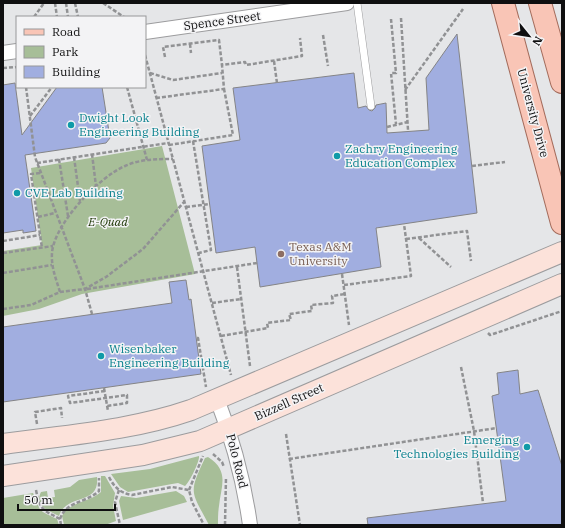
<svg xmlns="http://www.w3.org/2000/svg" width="565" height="528" viewBox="0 0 565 528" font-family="'IBM Plex Serif',serif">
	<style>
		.green { fill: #a7be98 }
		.building { fill: #a1aee0; stroke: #848486 }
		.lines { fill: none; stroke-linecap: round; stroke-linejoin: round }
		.lane-casing { stroke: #9c9c9e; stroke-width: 8 }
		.street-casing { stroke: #9c9c9e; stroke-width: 16 }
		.secondary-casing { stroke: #9c9c9e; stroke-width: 22 }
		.primary-casing { stroke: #a46c5c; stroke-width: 24 }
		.path { stroke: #919294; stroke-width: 2.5; stroke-dasharray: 4 2; stroke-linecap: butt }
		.lane { stroke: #fff; stroke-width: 7 }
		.street { stroke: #fff; stroke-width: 14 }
		.secondary { stroke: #fce2da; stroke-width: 20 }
		.primary { stroke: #f9c5b6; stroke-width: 22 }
		.culture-dot { fill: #0f9aa8; stroke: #f3f3f5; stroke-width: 1.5 }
		.education-dot { fill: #8d6e63; stroke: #f3f3f5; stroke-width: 1.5 }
		.labels { text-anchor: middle; stroke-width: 3; stroke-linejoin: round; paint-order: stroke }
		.street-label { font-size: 12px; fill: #0f0f10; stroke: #f3f3f5 }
		.culture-label { font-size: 12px; fill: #0d838f; stroke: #f3f3f5; text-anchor: start }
		.park-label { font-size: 12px; font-style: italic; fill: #193300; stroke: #f3f3f5 }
		.education-label { font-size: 12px; fill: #785e54; stroke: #f3f3f5; text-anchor: start }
	</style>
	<rect width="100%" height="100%" fill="#e5e6e8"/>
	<g class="green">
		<path d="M162,146L195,274L82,294L39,309L3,316V251L42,245L31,168Z"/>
		<path d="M199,456C200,461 189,483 185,486L178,483L172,484L128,492L120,487L111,474L150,469Z"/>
		<path d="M208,457C230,471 221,486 219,506C218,512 218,519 218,525H209C191,491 188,494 205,458Z"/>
		<path d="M101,476H105L115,493L113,506L116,521L105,525H64L62,516C69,502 90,502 101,492Z"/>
		<path d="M97,477C100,506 66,493 59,516C49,511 34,506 41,492L47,491L48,498L55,497L54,490L70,487L79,480Z"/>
		<path d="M176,491L184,496L187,502L123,520L119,501L121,496L136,498Z"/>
		<path d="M33,493C42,513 36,509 57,519L59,525H3V498Z"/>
	</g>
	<g class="building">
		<path d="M457,34L477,213L376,228L381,267L260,287L255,247L216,253L202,146L240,140L233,88L354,73L358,108L366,106L369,110L372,111L375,108L376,105L386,103L387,133L429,130L426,78Z"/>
		<path d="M15,83L22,135L57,87H102L110,138L106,143L25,155L36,231L23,233V230L3,233V85Z"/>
		<path d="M186,280L189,300L191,299L201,374L3,402V327L172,303L169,282Z"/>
		<path d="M518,370L520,394L538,390L562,466V525H368L367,518L506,501L492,396L499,394L497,373Z"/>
	</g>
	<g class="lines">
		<g class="lane-casing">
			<path id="lane" d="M357,3L371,106"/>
		</g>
		<g class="street-casing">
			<g id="street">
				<path d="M145,32L347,3"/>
				<path d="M3,53L17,51"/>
				<path d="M217,399C233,440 244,482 250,525"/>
			</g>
		</g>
		<g class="secondary-casing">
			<g id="secondary">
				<path d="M3,444C66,435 130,431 191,410L562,252"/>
				<path d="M3,476L143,455L200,441L562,284"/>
			</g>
		</g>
		<g class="primary-casing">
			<g id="primary">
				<path d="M503,3L562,223"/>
				<path d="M540,3L562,82"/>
			</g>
		</g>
		<g class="path">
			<path d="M55,3L57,17"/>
			<path d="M66,3L68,17"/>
			<path d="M75,3L78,17"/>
			<path d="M103,3L124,17"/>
			<path d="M34,17L44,3"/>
			<path d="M401,18L408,130"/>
			<path d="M391,19L396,73H391L396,124"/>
			<path d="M323,35L328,66"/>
			<path d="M190,44L191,53"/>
			<path d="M145,55L231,375"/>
			<path d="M165,57L163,47L219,40L222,65"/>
			<path d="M274,61L277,83"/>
			<path d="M3,68L17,67"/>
			<path d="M150,73L173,80L222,73"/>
			<path d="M26,87L35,157L85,289L92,314"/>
			<path d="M127,87L147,160"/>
			<path d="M405,90L463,9"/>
			<path d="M156,98L224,89L222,65L245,62L246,65L302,56L300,38"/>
			<path d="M30,116L52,87"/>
			<path d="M387,127L408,122"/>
			<path d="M193,141L211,250L199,253"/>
			<path d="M169,145L233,135L224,89"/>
			<path d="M92,154L96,186"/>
			<path d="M74,157L80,201"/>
			<path d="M59,159L68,216"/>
			<path d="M37,163L168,143"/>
			<path d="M472,166L505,162"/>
			<path d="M40,173L31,174L42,248"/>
			<path d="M186,207L209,204"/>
			<path d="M38,217L55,213"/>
			<path d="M419,238L451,267"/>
			<path d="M406,239L467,231L471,261"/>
			<path d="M3,241L40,235"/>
			<path d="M3,253L53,246"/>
			<path d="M237,267L250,366"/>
			<path d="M3,273L52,265"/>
			<path d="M342,274L349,325"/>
			<path d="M344,285L411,276L404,224"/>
			<path d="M87,289L257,263"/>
			<path d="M60,292C56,279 51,267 52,253C54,224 99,177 125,166C140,159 157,159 173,159"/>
			<path d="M212,303L241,299"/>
			<path d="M3,309L31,305L60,292L85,289L106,277L143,249L184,202"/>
			<path d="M488,333L490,335L562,311"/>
			<path d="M221,336L268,328L267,323L291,320L289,314L312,311L311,305L333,303L332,296L345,294"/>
			<path d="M197,338H198L206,387"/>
			<path d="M461,367L474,431L483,503"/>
			<path d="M104,388L108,411"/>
			<path d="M105,391L68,396L70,403L127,395V403L107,406"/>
			<path d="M37,424L35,412L61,408L62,418"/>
			<path d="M286,434L300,525"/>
			<path d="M213,454L222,462L224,467"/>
			<path d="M289,459L497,428"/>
			<path d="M109,477C114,487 120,493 132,495L172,487L189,490L192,502L204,525"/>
			<path d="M36,490C40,510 43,510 60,519"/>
			<path d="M119,490L115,502L120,525"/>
			<path d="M189,490L203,456"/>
			<path d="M61,525L60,519C66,501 86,503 99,491V478"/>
			<path d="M225,525L226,477"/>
		</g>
		<use href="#lane" class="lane"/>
		<use href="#street" class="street"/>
		<use href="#secondary" class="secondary"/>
		<use href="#primary" class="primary"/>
	</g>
	<g class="culture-dot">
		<circle cx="71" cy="125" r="4"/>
		<circle cx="337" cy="156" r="4"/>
		<circle cx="17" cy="193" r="4"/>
		<circle cx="101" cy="356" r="4"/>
		<circle cx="527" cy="447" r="4"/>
	</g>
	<circle class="education-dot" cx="281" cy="254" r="4"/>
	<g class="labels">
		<g class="street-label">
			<text transform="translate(222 21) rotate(-8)" y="4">Spence Street</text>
			<text transform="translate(533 113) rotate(75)" y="4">University Drive</text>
			<text transform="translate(289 402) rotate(-24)" y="4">Bizzell Street</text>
			<text transform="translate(237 461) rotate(76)" y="4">Polo Road</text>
		</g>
		<g class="culture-label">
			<text x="79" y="122">Dwight Look<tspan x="79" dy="14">Engineering Building</tspan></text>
			<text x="345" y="153">Zachry Engineering<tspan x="345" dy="14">Education Complex</tspan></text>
			<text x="25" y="197">CVE Lab Building</text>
			<text x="109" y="353">Wisenbaker<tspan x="109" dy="14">Engineering Building</tspan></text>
			<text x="519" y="444" text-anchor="end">Emerging<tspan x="519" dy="14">Technologies Building</tspan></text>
		</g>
		<g class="park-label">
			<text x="108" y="226">E-Quad</text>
		</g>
		<g class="education-label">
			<text x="289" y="251">Texas A&amp;M<tspan x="289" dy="14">University</tspan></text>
		</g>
	</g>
	<rect width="565" height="528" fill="none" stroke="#0f0f10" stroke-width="8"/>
	<rect x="16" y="16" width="130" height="72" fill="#f3f3f5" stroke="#989899"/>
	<rect x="24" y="29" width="20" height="6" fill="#f9c5b6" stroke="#989899"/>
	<text x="52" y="36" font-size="12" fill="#0f0f10">Road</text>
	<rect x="24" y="46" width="20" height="12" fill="#a7be98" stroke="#989899"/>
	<text x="52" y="56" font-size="12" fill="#0f0f10">Park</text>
	<rect x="24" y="66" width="20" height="12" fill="#a1aee0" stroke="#989899"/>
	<text x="52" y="76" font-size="12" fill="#0f0f10">Building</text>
	<g transform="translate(529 36) rotate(120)" stroke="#f3f3f5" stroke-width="3" paint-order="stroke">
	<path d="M0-3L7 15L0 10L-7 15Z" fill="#0f0f10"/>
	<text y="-6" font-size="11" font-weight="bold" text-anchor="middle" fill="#0f0f10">N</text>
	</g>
	<path d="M18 504v6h97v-6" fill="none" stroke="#0f0f10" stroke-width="2"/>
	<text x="24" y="504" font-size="12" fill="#0f0f10" stroke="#f3f3f5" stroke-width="3" paint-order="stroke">50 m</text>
</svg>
